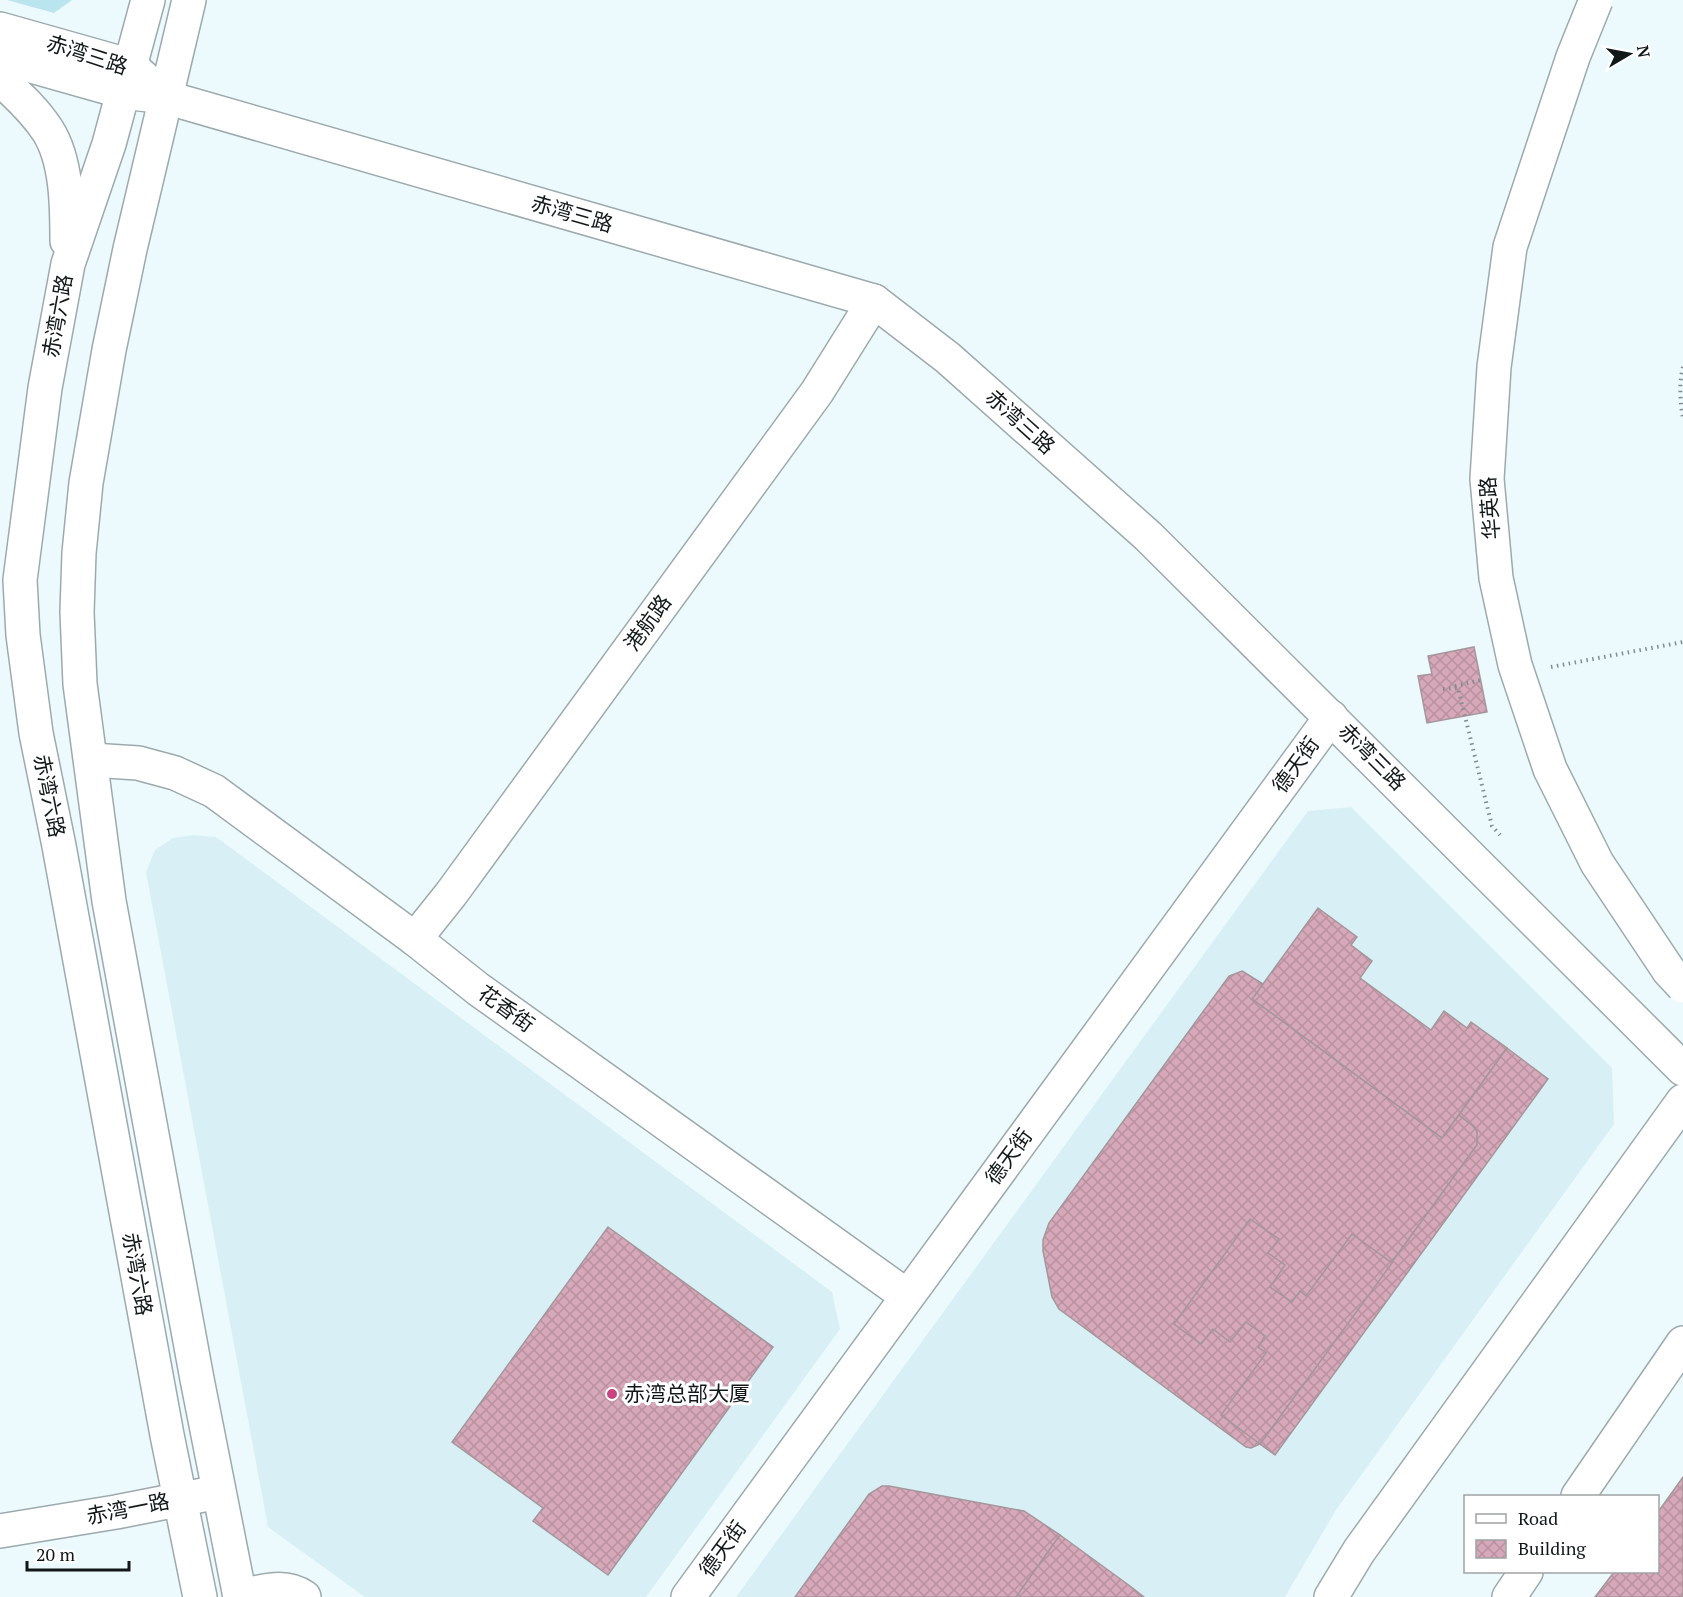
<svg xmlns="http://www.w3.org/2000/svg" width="1683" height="1597" viewBox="0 0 1683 1597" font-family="'PT Serif','Noto Sans SC',serif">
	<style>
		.built { fill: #d8f0f5 }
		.green { fill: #bbe5ee }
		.building { fill: url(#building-cross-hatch); stroke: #a3979b; stroke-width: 1.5 }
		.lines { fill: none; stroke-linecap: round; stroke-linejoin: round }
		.minor-casing { stroke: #9daaad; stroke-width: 36 }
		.path { stroke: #838d8f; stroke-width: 4; stroke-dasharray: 1.5 4.5; stroke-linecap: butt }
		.minor { stroke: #fff; stroke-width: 33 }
		.minor-bridge-casing { stroke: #9daaad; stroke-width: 36; stroke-linecap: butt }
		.path-bridge { stroke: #838d8f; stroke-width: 4; stroke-dasharray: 1.5 4.5; stroke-linecap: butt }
		.minor-bridge { stroke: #fff; stroke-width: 33 }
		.poi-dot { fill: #ca4381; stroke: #fff; stroke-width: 2 }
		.labels { text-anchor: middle; stroke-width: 6; stroke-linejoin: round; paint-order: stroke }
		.street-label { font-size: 21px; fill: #121718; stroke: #fff }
		.poi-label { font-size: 21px; fill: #121718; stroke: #fff; text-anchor: start }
	</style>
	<defs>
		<pattern id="building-cross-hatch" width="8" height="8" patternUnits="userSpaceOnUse" patternTransform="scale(1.5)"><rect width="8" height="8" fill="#d7a8b9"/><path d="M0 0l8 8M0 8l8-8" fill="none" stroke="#b8909e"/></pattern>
	</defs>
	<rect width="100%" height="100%" fill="#ecfafd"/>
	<g class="built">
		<path d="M1351,807L1612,1068L1614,1124L1336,1510L1285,1597H736L1308,811Z"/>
		<path d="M194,835L216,837L832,1292L840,1329L646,1597H365L268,1527L146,872L155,850L173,838Z"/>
	</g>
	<path class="green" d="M7,0H72L54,13Z"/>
	<g class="building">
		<path d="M1474,647L1487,712L1427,723L1418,676L1432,674L1428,656Z"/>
		<path d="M1318,908L1357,937L1351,945L1372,961L1360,978L1431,1030L1444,1011L1467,1028L1471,1022L1507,1048L1442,1138L1252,999Z"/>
		<path d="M1242,971L1263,984L1252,999L1442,1138L1459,1115L1473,1126L1477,1131L1479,1139L1477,1145L1260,1444L1251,1448L1246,1447L1059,1309L1052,1297L1043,1251V1240L1049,1223L1229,976Z"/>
		<path d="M1507,1048L1548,1079L1275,1455L1260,1444L1477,1145V1131L1473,1126L1459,1115Z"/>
		<path d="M1250,1219L1279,1239L1268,1253L1285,1265L1270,1287L1292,1302L1300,1291L1306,1296L1352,1234L1392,1263L1260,1444L1221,1415L1266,1353L1258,1347L1265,1336L1246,1322L1230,1342L1213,1329L1201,1344L1174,1324Z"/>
		<path d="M608,1227L773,1347L608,1575L533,1521L543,1508L452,1442Z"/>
		<path d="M1683,1477V1597H1595L1614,1572H1658V1512Z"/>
		<path d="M882,1486H889L1024,1511L1060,1535L1016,1597H795L869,1494Z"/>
		<path d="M1060,1535L1130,1586L1144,1597H1016Z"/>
	</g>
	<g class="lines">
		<g class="minor-casing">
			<g id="minor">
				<path d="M148,0L109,144L68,264L45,388L20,580L23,635L36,733L59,846L167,1435L200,1597"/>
				<path d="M189,0L130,249L109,350L86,483L79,553L77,612L80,684L109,901L197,1379L240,1597"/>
				<path d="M0,29L131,66L146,80"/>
				<path d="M0,57L123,92L165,97L874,301L948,358L1148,536L1683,1069"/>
				<path d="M0,79C18,95 35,111 48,131C67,161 67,207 67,241"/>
				<path d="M91,760L138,763L175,773L214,791L415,939L478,989L907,1296"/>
				<path d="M415,939L451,894L817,392L874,301"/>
				<path d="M1578,1496L1683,1343"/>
				<path d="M0,1531L116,1512L203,1495"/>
				<path d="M240,1596C263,1592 284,1583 304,1597"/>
				<path d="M688,1597L1331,717"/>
				<path d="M1331,1597L1359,1551L1683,1101"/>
				<path d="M1509,1597L1526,1572"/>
			</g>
		</g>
		<g class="path">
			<path d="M1683,367C1679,382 1680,402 1683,418"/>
			<path d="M1455,686L1481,680"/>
			<path d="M1443,689L1458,688L1492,826L1500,835"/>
		</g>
		<use href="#minor" class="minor"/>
		<g class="minor-bridge-casing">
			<path id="minor-bridge" d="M1596,0L1573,57L1510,247L1494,367L1487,479L1496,578L1515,665L1550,769L1597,863L1669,971L1683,986"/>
		</g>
		<path class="path-bridge" d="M1551,667L1683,642"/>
		<use href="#minor-bridge" class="minor-bridge"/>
	</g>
	<circle class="poi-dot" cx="612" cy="1394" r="6"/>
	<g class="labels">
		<g class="street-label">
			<text transform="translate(87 55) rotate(18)" y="7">赤湾三路</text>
			<text transform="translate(572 214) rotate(16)" y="7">赤湾三路</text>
			<text transform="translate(58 316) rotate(-80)" y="7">赤湾六路</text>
			<text transform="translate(1020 422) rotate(42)" y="7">赤湾三路</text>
			<text transform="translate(1490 508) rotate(-94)" y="7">华英路</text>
			<text transform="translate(648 623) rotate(-54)" y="7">港航路</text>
			<text transform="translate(1372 757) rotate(45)" y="7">赤湾三路</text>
			<text transform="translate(1296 765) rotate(-54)" y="7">德天街</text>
			<text transform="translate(49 796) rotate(79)" y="7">赤湾六路</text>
			<text transform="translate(506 1009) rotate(36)" y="7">花香街</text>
			<text transform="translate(1009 1157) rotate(-54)" y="7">德天街</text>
			<text transform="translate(137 1274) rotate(80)" y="7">赤湾六路</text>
			<text transform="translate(128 1509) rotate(-11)" y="7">赤湾一路</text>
			<text transform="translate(723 1549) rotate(-54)" y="7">德天街</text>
		</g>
		<g class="poi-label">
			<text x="624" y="1401">赤湾总部大厦</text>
		</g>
	</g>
	<rect x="1464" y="1495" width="195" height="78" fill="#ffffff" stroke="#a0a2a3" stroke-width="1.5"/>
	<rect x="1476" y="1514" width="30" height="9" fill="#ffffff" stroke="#a0a2a3" stroke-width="1.5"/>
	<text x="1518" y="1525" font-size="18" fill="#121718">Road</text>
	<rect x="1476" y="1540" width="30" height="18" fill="url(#building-cross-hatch)" stroke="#a0a2a3" stroke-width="1.5"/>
	<text x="1518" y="1555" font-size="18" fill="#121718">Building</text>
	<g transform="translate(1629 54) rotate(80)" stroke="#ffffff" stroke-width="4.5" paint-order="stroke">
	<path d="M0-4.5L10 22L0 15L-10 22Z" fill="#121718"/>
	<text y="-9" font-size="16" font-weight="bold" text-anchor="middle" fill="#121718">N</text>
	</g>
	<path d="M27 1561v9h102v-9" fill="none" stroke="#121718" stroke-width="3"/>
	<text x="36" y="1561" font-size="18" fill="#121718" stroke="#ffffff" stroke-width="4.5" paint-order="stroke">20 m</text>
</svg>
